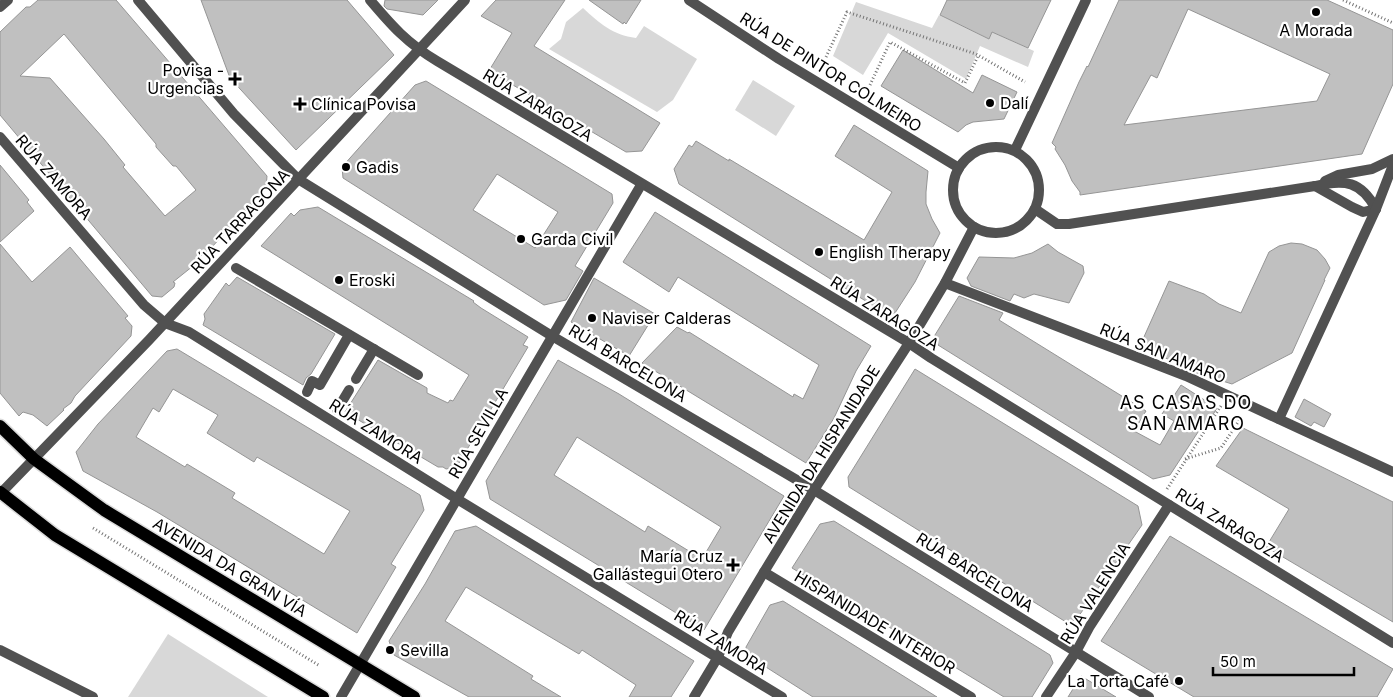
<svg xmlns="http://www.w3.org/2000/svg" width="1393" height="697" viewBox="0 0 1393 697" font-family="Inter,sans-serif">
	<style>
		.green { fill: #d8d8d8 }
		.building { fill: #c0c0c0; stroke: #959595; fill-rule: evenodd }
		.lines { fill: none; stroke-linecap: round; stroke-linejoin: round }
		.primary-casing { stroke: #dbdbdb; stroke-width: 15 }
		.path { stroke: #737373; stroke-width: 3; stroke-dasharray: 1 2.5; stroke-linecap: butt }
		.street { stroke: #515151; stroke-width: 10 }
		.primary { stroke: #000; stroke-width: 12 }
		.poi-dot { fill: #000; stroke: #fff; stroke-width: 2 }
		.labels { text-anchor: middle; stroke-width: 4.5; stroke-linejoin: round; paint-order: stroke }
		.poi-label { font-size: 16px; fill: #000; stroke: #fff; text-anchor: start }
		.street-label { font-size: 16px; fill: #000; stroke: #fff }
		.neighbourhood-label { font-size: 18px; letter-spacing: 1px; fill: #000; stroke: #fff }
	</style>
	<rect width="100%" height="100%" fill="#fff"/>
	<g class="green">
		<path d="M856,2L932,28L939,15L989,39L992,32L1034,51L1028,67L980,46L966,79L888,33L863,75L833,56Z"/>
		<path d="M583,8C599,23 613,35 636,38L644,26L697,59L673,100L657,112L549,49L561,39L566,22Z"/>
		<path d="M753,80L795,106L776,136L735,110Z"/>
		<path d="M168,634L268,697H128Z"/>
	</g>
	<g class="building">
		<path d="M38,0H116L267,176L266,189L211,248L198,258V262L173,282L175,283L174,287L162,297L152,296L0,115V32L26,7H30ZM64,34L156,144V147L173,166H176L196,190L165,216L123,167L125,165L104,139L50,78L20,76Z"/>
		<path d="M201,0H347L394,55L296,150L230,78Z"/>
		<path d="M385,0H438L423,15L387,9L384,6Z"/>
		<path d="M496,0H565L534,46L660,123L642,151L626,152L491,72L493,70L490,69L512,33L481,16Z"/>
		<path d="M589,0H641L626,24L624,22L623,24Z"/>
		<path d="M947,0H1051L1028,48L992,32L989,39L940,15Z"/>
		<path d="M1119,0H1327L1393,30V84L1362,154L1080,195V192L1072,181L1065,165L1055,149L1056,147L1052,143L1079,82L1087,66L1088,67ZM1188,9L1330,74L1317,101L1124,125L1151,75L1157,78Z"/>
		<path d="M903,50L973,93L982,75L1017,92L1004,119L973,122L966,125L958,132L881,86Z"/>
		<path d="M426,81L612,194L613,203L575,266L583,271L566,300L544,305L343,178L342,167L415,85ZM497,174L558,212L535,248L473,210Z"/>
		<path d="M854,125L928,171L926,192V204L932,219L940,233L915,282L895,313L888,315L679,184L674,169L689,145L692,147L696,141L729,161V159L864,240L892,192L835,156Z"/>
		<path d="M0,165L29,200L27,202L34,211L0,242Z"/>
		<path d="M318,207L474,301L473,302L481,308L528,337L523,345L528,347L459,463L455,464L452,468L446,469L443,467H438L345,412L378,360L427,388V393L448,403L450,400L453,401L469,375L261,246L291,213L294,216L300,210Z"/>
		<path d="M655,212L871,346L856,371L834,418L806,463L642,363L677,327L688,333L689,332L793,397L794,394L803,399L819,365L678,277L669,292L623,262Z"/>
		<path d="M1291,243L1302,244L1317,250L1325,259L1330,268L1324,280H1325L1292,353L1232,384L1191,371L1182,367L1181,364L1139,348L1169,281L1204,294L1219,304L1241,313L1269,252L1279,246Z"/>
		<path d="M0,244L32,282L70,247L128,316L125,318L132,326L131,336L75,396L71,403L63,409L64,410L47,426L33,415L23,412L19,416L0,393Z"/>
		<path d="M1048,244L1058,252L1083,266L1084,273L1069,303L1034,294L1024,298L1014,294L1010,301L971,286L967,278L979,257L1014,258L1032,253Z"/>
		<path d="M237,277L335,334L311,374L306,378L303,385L203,325L205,319L204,314L226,283L229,286Z"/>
		<path d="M594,278L655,314L629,356L571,322Z"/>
		<path d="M959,296L1003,313L999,320L1146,411L1134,431L1160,445L1174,421L1162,414L1181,385L1217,408L1203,431L1200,429L1170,475L1153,479L938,345L935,335Z"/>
		<path d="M177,349L420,495L424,510L391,564L396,567L357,633L157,512L83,471L76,452L98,424L167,351ZM173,389L218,415L207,433L254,462L257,457L350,511L324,554L232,498L235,493L187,464L185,467L136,437L153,408L159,412Z"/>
		<path d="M558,360L619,394L784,496L704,630L490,499L486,481ZM577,437L721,527L702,559L648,526L645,532L554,475Z"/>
		<path d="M915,369L1138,506L1142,525L1076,620L1066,622L849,487L848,477Z"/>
		<path d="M1304,399L1331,414L1324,427L1314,422L1311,426L1295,417Z"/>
		<path d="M1243,428L1393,502V622L1266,547L1289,509L1216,466Z"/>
		<path d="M834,521L1050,655L1053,663L1032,697H1004L792,568L820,524Z"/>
		<path d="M476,526L694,661L671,697H629L636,685L582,650L579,654L466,587L445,621L533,676L531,679L561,697H469L394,655L389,641L425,584L455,531Z"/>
		<path d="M1170,536L1393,669L1377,697H1194L1101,641Z"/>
		<path d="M783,601L937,697H813L747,655L746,647L770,605Z"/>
		<path d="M1081,676L1116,697H1068Z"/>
	</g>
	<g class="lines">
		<g class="primary-casing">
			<g id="primary">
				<path d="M0,426L34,459L104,510L414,697"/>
				<path d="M0,492L55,535L323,697"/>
			</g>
		</g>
		<g class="path">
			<path d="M1343,0L1393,23"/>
			<path d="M826,57L847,12L976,54L1025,82"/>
			<path d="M870,85L890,42L965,83L978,56"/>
			<path d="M1185,459L1221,448L1242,416"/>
			<path d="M1167,489L1221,406"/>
			<path d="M93,528L320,666"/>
		</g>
		<g class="street">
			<path d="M138,0L234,114L298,179L552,336L814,490L1149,697"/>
			<path d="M370,0C392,26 407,43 437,61L909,343L931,358L1393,643"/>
			<path d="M689,0L779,59L959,168"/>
			<path d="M0,7L8,0"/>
			<path d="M0,137L144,305L165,323L189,332L457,499L782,697"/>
			<circle cx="996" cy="190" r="43"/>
			<path d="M1015,150L1086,0"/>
			<path d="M1325,181L1338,175L1372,169L1393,159"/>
			<path d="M1315,186L1352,207L1363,212L1376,209"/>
			<path d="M1035,209L1057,224H1069L1315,186C1345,179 1361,181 1376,209"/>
			<path d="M236,268L418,375"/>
			<path d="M945,283L1186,376L1393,472"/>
			<path d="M356,379L374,349"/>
			<path d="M307,392L312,381L320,385L349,335"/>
			<path d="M337,410L349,390"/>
			<path d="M1279,419L1376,209L1393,165"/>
			<path d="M0,494L149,340L465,0"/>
			<path d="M764,572L971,697"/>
			<path d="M0,650L93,697"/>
			<path d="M341,697L641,185"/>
			<path d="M694,697L718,657L728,632L764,572L814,490L909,343L945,283L974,227"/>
			<path d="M1046,697L1076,652L1090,626L1169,505"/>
		</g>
		<use href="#primary" class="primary"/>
	</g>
	<g class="poi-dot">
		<circle cx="1316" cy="12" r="5"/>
		<path d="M232.5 71.5h5v5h5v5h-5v5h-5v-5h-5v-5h5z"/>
		<circle cx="990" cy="103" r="5"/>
		<path d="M297.5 96.5h5v5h5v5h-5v5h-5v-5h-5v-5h5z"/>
		<circle cx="346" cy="167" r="5"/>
		<circle cx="521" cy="239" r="5"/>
		<circle cx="819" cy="252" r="5"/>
		<circle cx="339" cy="280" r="5"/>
		<circle cx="592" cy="318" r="5"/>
		<path d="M730.5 557.5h5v5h5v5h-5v5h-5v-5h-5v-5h5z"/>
		<circle cx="390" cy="650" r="5"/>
		<circle cx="1179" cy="681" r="5"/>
	</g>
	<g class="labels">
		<g class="poi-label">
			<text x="1316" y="36" text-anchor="middle">A Morada</text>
			<text x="224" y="76" text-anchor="end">Povisa -<tspan x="224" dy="18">Urgencias</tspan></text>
			<text x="1000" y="109">Dalí</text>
			<text x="311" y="110">Clínica Povisa</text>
			<text x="356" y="173">Gadis</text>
			<text x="531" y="245">Garda Civil</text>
			<text x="829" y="258">English Therapy</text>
			<text x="349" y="286">Eroski</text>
			<text x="602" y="324">Naviser Calderas</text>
			<text x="723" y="562" text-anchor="end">María Cruz<tspan x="723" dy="18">Gallástegui Otero</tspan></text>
			<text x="400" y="656">Sevilla</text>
			<text x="1169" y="687" text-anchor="end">La Torta Café</text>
		</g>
		<g class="street-label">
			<text transform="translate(831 72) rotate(32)" y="6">RÚA DE PINTOR COLMEIRO</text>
			<text transform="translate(538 105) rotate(31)" y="6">RÚA ZARAGOZA</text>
			<text transform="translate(54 177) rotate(49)" y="6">RÚA ZAMORA</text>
			<text transform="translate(240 221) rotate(-47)" y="6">RÚA TARRAGONA</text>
			<text transform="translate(885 313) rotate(32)" y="6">RÚA ZARAGOZA</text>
			<text transform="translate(1163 353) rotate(22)" y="6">RÚA SAN AMARO</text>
			<text transform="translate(628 363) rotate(31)" y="6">RÚA BARCELONA</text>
			<text transform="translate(376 431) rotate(32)" y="6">RÚA ZAMORA</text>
			<text transform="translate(478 433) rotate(-60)" y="6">RÚA SEVILLA</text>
			<text transform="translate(821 454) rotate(-58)" y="6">AVENIDA DA HISPANIDADE</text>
			<text transform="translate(1230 525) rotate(32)" y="6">RÚA ZARAGOZA</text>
			<text transform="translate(230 567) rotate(31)" y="6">AVENIDA DA GRAN VÍA</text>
			<text transform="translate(975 572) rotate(32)" y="6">RÚA BARCELONA</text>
			<text transform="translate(1095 593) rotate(-58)" y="6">RÚA VALENCIA</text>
			<text transform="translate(875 622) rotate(31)" y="6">HISPANIDADE INTERIOR</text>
			<text transform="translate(721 642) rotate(32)" y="6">RÚA ZAMORA</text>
		</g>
		<g class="neighbourhood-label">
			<text x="1186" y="409">AS CASAS DO<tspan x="1186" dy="21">SAN AMARO</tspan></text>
		</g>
	</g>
	<path d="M1213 667v8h141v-8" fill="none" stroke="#000000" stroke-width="2.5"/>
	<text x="1220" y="667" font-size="15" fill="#000000" stroke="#ffffff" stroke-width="4" paint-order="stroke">50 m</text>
</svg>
